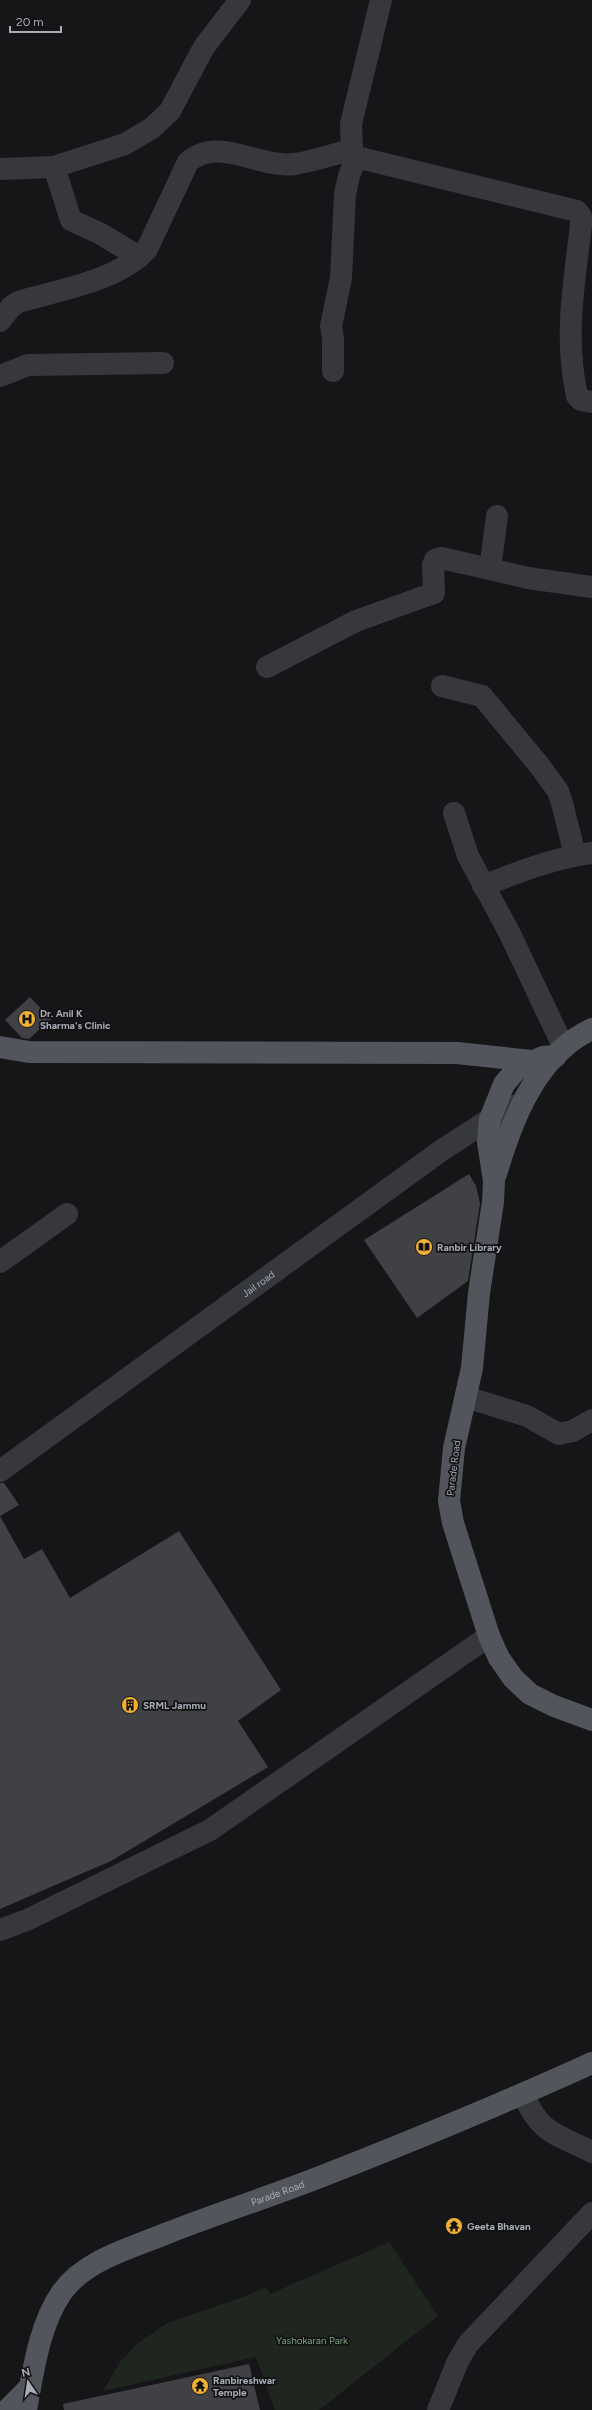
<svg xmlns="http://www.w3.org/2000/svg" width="592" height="2410" viewBox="0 0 592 2410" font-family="Figtree,sans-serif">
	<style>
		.green { fill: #1e261f }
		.building { fill: #404145 }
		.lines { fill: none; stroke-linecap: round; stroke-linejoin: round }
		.minor { stroke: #37383d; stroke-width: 22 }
		.major { stroke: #53555c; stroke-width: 22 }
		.labels { text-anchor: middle; stroke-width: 3.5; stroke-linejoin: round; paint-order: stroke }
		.poi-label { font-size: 10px; font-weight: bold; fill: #a8adb8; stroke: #111113; text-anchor: start }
		.street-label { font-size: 10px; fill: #a8adb8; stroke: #111113 }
		.park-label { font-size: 10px; fill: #7fa381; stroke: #111113 }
	</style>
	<rect width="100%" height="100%" fill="#161618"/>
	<path class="green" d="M389,2242L438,2316L319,2410H275L256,2357L103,2391L120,2362L137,2344L167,2323L246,2296L266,2287L270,2294Z"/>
	<g class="building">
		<path d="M30,997L51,1019L29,1039L22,1038L5,1020Z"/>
		<path d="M469,1174L476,1186L480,1203L468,1281L417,1318L364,1240Z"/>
		<path d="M0,1483H4L19,1505L0,1516Z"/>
		<path d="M0,1516L24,1559L42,1549L70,1598L179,1531L281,1690L238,1721L268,1767L111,1861L0,1909Z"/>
		<path d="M249,2364L260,2410H64L63,2404Z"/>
	</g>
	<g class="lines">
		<g class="minor">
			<path d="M381,0L351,124L352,150L356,157L577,211L581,216V225C574,286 564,335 577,396L581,400L592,402"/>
			<path d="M54,167L71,220L101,234L139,257"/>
			<path d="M0,169L54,167L125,144L152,128L170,111L204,47L240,0"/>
			<path d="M0,321L11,307L18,302C59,290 118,281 147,249L188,162C219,135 259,169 295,164C314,161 333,154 352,150"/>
			<path d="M333,371V338L331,326L341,278L345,194L349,176L356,157"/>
			<path d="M0,376L28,365L163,363"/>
			<path d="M497,516L490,569L528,578L592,587"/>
			<path d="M267,667L356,621L434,593L433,565L435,560L441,558L490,569"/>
			<path d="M442,686L482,696L539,765L558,791L562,803L575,855"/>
			<path d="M454,813L468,856L509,932L564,1048"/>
			<path d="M483,886C518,872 554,858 592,853"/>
			<path d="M0,1262L67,1214"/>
			<path d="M466,1397L527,1416L559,1434L573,1431L592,1420"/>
			<path id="s1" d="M0,1471L442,1150L490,1119L521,1103"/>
			<path d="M0,1930L27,1920L210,1830L489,1636"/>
			<path d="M523,2094C541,2135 555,2133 592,2152"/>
			<path d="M438,2410L458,2361L468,2344L592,2213"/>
		</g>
		<g class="major">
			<path d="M0,1047L29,1052L457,1053L532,1061"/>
			<path d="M556,1056L543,1057L517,1069L504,1084L490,1119L488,1142L494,1181L493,1202L479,1293L472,1368L454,1448L449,1501L453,1523L489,1636L499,1658L513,1678L530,1694L554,1706L592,1720"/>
			<path d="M496,1174C512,1120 536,1055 592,1029"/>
			<path d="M7,2410L30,2387"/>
			<path id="s2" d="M26,2410C33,2372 39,2325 62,2292C85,2260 131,2248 165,2234C218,2213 272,2196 325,2175C414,2140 504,2103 592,2063"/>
		</g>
	</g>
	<defs>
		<g id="hospital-disc" transform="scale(0.9)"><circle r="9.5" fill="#f2b134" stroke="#111113"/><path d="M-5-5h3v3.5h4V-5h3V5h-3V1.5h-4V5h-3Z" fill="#111"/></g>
		<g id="library-disc" transform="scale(0.9)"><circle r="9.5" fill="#f2b134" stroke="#111113"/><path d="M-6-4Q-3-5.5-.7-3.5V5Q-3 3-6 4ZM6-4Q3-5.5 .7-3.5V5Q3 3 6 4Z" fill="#111"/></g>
		<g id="building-disc" transform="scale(0.9)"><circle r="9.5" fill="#f2b134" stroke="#111113"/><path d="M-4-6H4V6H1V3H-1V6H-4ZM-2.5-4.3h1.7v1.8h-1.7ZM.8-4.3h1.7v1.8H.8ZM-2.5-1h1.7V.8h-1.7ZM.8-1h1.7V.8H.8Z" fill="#111"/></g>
		<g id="temple-disc" transform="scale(0.9)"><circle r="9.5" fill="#f2b134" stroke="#111113"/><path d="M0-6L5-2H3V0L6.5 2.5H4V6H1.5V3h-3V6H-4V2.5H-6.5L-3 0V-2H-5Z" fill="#111"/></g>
	</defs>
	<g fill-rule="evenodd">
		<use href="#hospital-disc" x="27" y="1019"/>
		<use href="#library-disc" x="424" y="1247"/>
		<use href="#building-disc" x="130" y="1705"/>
		<use href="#temple-disc" x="454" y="2226"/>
		<use href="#temple-disc" x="200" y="2386"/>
	</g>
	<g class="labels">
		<g class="poi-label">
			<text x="40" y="1017">Dr. Anil K<tspan x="40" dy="12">Sharma's Clinic</tspan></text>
			<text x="437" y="1251">Ranbir Library</text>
			<text x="143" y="1709">SRML Jammu</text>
			<text x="467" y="2230">Geeta Bhavan</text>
			<text x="213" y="2384">Ranbireshwar<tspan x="213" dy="12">Temple</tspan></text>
		</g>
		<g class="street-label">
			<text dy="4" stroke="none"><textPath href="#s1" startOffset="319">Jail road</textPath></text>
			<text transform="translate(453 1468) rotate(-83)" y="4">Parade Road</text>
			<text dy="4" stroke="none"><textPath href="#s2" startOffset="364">Parade Road</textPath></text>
		</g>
		<g class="park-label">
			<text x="312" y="2344">Yashokaran Park</text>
		</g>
	</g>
	<g transform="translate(28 2382) rotate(347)" stroke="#111113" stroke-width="3" paint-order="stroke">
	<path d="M0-3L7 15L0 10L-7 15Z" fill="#a8adb8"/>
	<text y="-6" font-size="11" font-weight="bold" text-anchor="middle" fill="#a8adb8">N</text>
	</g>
	<path d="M10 26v6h51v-6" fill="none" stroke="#a8adb8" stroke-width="2"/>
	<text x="16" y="26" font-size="12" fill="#a8adb8" stroke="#111113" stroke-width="3" paint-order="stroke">20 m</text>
</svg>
